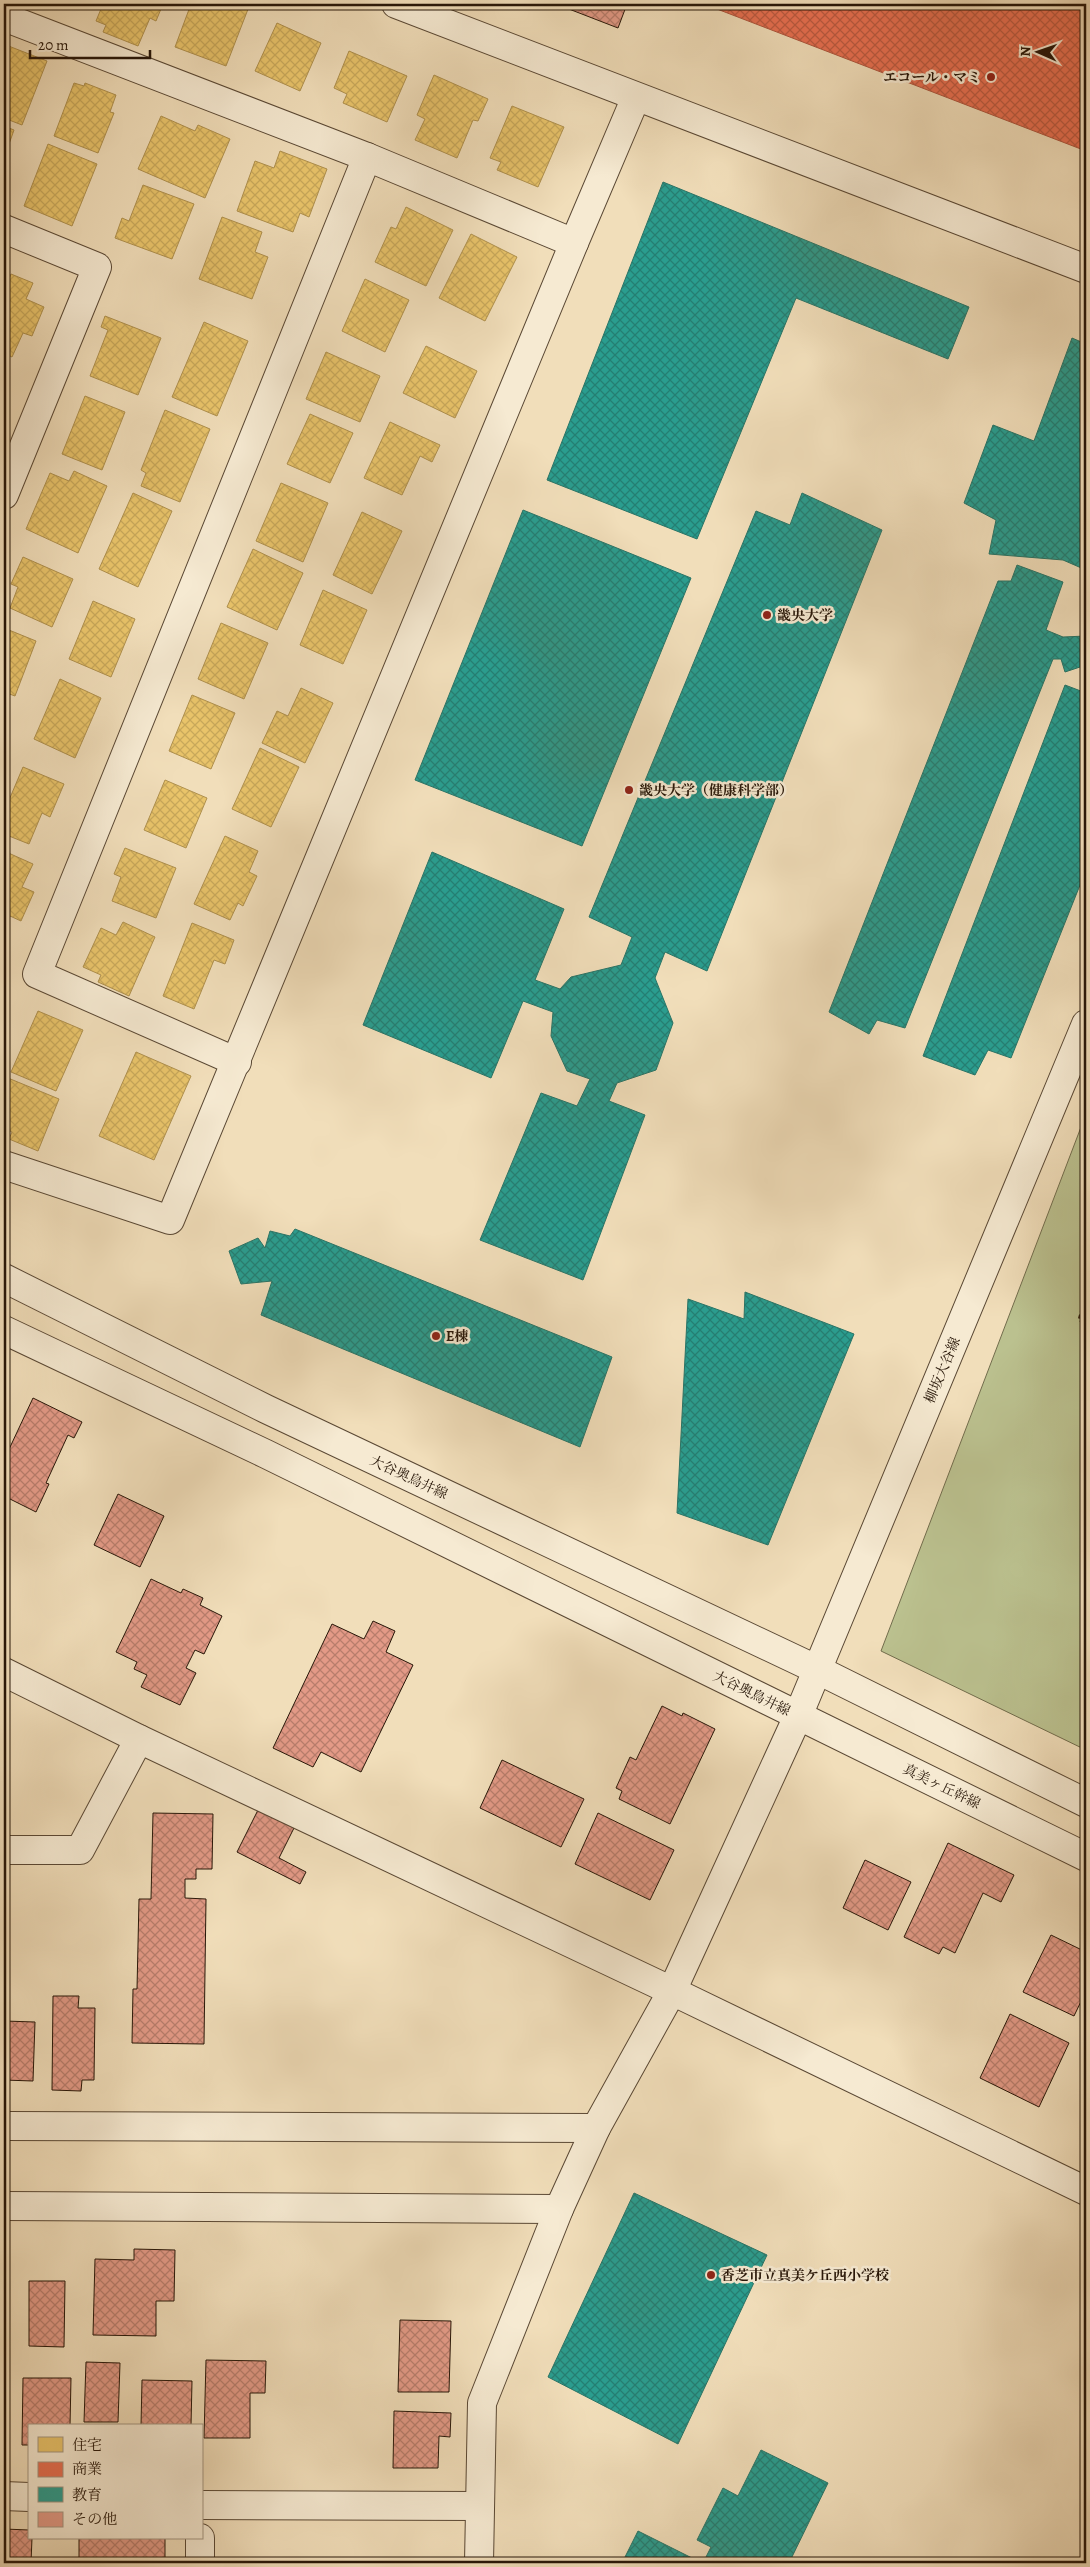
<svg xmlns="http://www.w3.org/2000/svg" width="1090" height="2567" viewBox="0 0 1090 2567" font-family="Alegreya,'Noto Serif JP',serif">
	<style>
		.green { fill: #bbc18f; stroke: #716c4c }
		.homes { fill: url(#homes-cross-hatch); stroke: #af904d }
		.shops { fill: url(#shops-cross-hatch); stroke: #ad543b }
		.schools { fill: url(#schools-cross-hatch); stroke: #297466 }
		.building { fill: url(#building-cross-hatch); stroke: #271608 }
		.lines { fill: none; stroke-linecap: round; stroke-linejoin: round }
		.minor-casing { stroke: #5a4834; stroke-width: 30 }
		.path { stroke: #271608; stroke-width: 3; stroke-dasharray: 4 2.5; stroke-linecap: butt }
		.minor { stroke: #f6ead2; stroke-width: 28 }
		.poi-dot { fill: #8f2418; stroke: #f6ead2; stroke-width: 2 }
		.labels { text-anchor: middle; stroke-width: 5; stroke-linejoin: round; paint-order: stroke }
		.poi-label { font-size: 14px; font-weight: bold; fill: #271608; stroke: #f6ead2; text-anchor: start }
		.street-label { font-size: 14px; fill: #271608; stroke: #f6ead2 }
	</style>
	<defs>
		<pattern id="homes-cross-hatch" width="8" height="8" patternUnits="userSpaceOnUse" patternTransform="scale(1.25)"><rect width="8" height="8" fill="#e9c46a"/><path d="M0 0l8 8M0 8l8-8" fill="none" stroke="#c8a85a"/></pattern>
		<pattern id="shops-cross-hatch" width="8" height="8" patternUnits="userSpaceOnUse" patternTransform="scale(1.25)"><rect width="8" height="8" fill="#e76f51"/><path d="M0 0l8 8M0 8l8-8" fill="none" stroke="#bb5a41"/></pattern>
		<pattern id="schools-cross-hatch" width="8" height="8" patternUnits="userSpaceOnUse" patternTransform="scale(1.25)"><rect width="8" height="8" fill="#2a9d8f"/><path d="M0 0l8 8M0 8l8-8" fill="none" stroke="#247f73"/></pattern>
		<pattern id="building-cross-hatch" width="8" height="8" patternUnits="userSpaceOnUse" patternTransform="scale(1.25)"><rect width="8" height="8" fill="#e39a87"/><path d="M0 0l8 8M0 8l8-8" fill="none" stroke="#b87d6c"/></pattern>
	</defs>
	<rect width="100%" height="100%" fill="#f1deba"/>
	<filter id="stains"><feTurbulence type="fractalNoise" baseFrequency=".004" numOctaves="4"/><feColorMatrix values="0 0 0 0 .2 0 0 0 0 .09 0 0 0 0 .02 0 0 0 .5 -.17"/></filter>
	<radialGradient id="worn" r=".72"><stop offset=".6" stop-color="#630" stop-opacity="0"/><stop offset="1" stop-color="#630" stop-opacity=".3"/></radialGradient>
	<path class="green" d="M1086,1114V1750L881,1651Z"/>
	<g class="homes">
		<path d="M103,4H163L156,21L150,18L138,46L103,32L106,25L96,21Z"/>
		<path d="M191,4H250L226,66L175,47Z"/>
		<path d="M277,23L321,43L300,91L255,71Z"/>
		<path d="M6,45L47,61L22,125L4,118V51Z"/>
		<path d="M349,51L407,76L387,122L343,103L347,94L334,88Z"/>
		<path d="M434,75L488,99L478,121L473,120L457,158L415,140L425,119L417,115Z"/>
		<path d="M74,83L84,86L85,83L116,95L110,112L114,113L98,153L54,136Z"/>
		<path d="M512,106L564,127L538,187L497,170L501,162L490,158Z"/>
		<path d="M161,116L195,131L198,125L230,139L205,198L138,169Z"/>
		<path d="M4,126L14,130L4,158Z"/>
		<path d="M48,144L97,164L72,226L24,206Z"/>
		<path d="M280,151L327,169L309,217L300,213L293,232L237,211L255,161L274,168Z"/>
		<path d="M143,185L194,204L172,259L115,238L122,218L129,221Z"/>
		<path d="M406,207L453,230L426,286L375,262L391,227L396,229Z"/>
		<path d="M222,217L262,232L255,252L268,257L252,299L199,279Z"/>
		<path d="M471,234L517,257L485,321L439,298Z"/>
		<path d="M11,274L33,283L26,299L44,307L32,336L23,333L12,357L4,353V290Z"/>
		<path d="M365,279L409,300L385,352L342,331Z"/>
		<path d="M105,316L161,338L138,395L90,376L108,330L101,327Z"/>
		<path d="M204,322L248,341L217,416L172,397Z"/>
		<path d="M426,346L477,371L455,418L403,393Z"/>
		<path d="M326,352L380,376L360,422L306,399Z"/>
		<path d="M85,396L125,412L102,470L62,454Z"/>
		<path d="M165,410L210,429L180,502L141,486L146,473L141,470Z"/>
		<path d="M310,414L353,433L330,483L287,464Z"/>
		<path d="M390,422L440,445L432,462L420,456L402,495L364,478Z"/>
		<path d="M74,471L107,486L78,553L26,529L50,473L69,481Z"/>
		<path d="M281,483L328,503L303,562L256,541Z"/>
		<path d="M133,493L172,511L138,587L99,569Z"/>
		<path d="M362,512L402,531L372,594L333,575Z"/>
		<path d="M253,549L303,573L277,630L227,607Z"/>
		<path d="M23,557L73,579L52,627L10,608L18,587L11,584Z"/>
		<path d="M323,590L367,610L343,664L300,645Z"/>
		<path d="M93,601L135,619L111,677L69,659Z"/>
		<path d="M221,623L268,643L244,699L198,679Z"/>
		<path d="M4,628L36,641L15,696L4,692Z"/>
		<path d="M60,679L101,698L75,758L34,739Z"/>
		<path d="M301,688L333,703L305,763L262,743L277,711L288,716Z"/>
		<path d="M192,695L235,713L211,769L169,751Z"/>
		<path d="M260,748L299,767L271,827L232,809Z"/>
		<path d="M23,767L64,784L50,817L42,813L29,844L4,834V812Z"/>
		<path d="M165,780L207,798L186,848L144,830Z"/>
		<path d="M225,836L258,851L249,872L257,876L243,906L238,903L230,920L194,904Z"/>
		<path d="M125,848L176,868L156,918L112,901L121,877L114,874Z"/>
		<path d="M4,851L33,864L22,887L34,892L21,921L10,916L4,930Z"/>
		<path d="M123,922L155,937L129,996L98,982L101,975L83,967L101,928L116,935Z"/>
		<path d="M192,923L234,940L225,964L214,960L194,1009L163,996Z"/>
		<path d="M38,1011L83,1030L56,1091L11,1072Z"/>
		<path d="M136,1052L191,1076L154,1160L99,1136Z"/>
		<path d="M8,1078L59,1099L38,1151L9,1139L12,1132L4,1128V1089Z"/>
	</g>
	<path class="shops" d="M704,4H1086V151Z"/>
	<g class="schools">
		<path d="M663,182L969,307L948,359L796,298L697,539L547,480Z"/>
		<path d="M1072,338L1086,344V570L1063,560L989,554L996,520L964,503L993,425L1034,441Z"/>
		<path d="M802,493L882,530L707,971L665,952L655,978L673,1023L656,1070L617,1083L609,1101L645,1115L583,1280L480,1240L541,1093L577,1106L590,1079L567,1071L551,1036L553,1012L523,1001L491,1078L363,1025L432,852L564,909L535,980L560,989L571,977L621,965L632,937L589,917L756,511L790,525Z"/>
		<path d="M523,510L691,578L582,846L415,780Z"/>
		<path d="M1017,565L1063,582L1046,630L1063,637L1086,636V665L1065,672L1061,659H1053L905,1028L877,1020L869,1034L829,1012L998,581H1011Z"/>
		<path d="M1065,685L1086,693V870L1011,1058L988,1050L975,1075L923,1056Z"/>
		<path d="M295,1229L612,1357L580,1447L261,1315L272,1281L241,1284L229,1251L258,1238L265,1248L270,1231L290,1236Z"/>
		<path d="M745,1292L854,1334L768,1545L677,1513L688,1299L744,1319Z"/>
		<path d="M634,2193L767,2255L678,2444L548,2377Z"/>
		<path d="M761,2450L828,2483L789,2563H703L711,2547L697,2540L723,2488L738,2496Z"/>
		<path d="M638,2531L702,2563H622Z"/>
	</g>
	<g class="building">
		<path d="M556,4H627L618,28Z"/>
		<path d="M33,1398L82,1422L74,1438L68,1435L46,1483L49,1484L36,1512L4,1496V1460Z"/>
		<path d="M118,1494L164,1516L140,1567L94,1545Z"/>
		<path d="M151,1579L181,1593L183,1589L203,1598L200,1605L222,1616L204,1654L195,1650L186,1668L196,1673L180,1705L141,1687L147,1675L134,1669L137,1662L116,1652Z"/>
		<path d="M373,1621L395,1631L386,1652L413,1665L361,1772L321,1752L313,1767L273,1748L332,1624L364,1639Z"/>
		<path d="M662,1706L682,1716L683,1713L715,1729L670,1824L619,1799L622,1791L616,1788L630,1757L636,1760Z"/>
		<path d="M502,1760L584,1799L561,1847L480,1808Z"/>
		<path d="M259,1808L295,1826L279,1858L306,1872L300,1884L237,1852Z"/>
		<path d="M153,1813L213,1814L212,1869H196V1879H185V1898L206,1899L204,2044L132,2043L133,1989H137L139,1899H151Z"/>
		<path d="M598,1813L674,1850L650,1900L575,1864Z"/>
		<path d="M948,1843L1014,1875L1001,1902L983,1893L955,1953L943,1947L939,1954L904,1937Z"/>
		<path d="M865,1860L911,1882L888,1930L843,1908Z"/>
		<path d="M1051,1935L1086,1952V1991L1074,2016L1023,1992Z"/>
		<path d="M53,1996H79L78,2008H95L94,2080H82L81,2091L52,2090Z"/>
		<path d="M1010,2014L1069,2043L1039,2107L980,2078Z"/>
		<path d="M4,2021L35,2022L33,2081L4,2080Z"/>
		<path d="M134,2249L175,2250L174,2301H156V2336L93,2335L95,2259L134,2260Z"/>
		<path d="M4,2268H9L8,2353H4Z"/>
		<path d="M29,2281H65L64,2347L29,2346Z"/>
		<path d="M400,2320L451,2321L449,2392H398Z"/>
		<path d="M206,2360L266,2361L265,2393H250V2438H204Z"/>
		<path d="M86,2362L120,2363L118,2422H84Z"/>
		<path d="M4,2376H6L5,2434H4Z"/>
		<path d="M23,2378H71L70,2426H29V2445H22Z"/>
		<path d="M142,2380L192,2381L191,2426H141Z"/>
		<path d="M394,2411L451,2413L450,2437L439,2436L438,2468H393Z"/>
		<path d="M4,2529L29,2530V2538H32L31,2563H4Z"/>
		<path d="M79,2538H165V2561L79,2563Z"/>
	</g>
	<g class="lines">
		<g class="minor-casing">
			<g id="minor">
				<path d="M396,4L1086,269"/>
				<path d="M4,17L367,157L574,243"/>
				<path d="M4,229L97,267L4,495"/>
				<path d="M237,1062L37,974L367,157"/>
				<path d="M4,1165L170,1220L574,243L636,97"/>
				<path d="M4,1278L266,1409L818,1670L1086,1803"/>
				<path d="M4,1330L266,1454L1086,1857"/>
				<path d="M4,1672L139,1739L672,1991L1086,2191"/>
				<path d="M4,1850H80L139,1739"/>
				<path d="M4,2126L596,2128"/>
				<path d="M4,2206L559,2209"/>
				<path d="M4,2496L29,2497"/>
				<path d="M201,2505L479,2506"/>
				<path d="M200,2563V2538"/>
				<path d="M479,2563L482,2403L559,2209L596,2128L672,1991L798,1716L1086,1024"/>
			</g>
		</g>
		<path class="path" d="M1086,1296L1079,1320L1086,1322"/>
		<use href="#minor" class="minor"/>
	</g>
	<g class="poi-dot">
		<circle cx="991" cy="77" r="5"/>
		<circle cx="767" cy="615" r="5"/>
		<circle cx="629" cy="790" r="5"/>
		<circle cx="436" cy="1336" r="5"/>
		<circle cx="711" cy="2275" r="5"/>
	</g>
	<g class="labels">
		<g class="poi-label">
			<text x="981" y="82" text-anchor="end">エコール・マミ</text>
			<text x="777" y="620">畿央大学</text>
			<text x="639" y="795">畿央大学（健康科学部）</text>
			<text x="446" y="1341">E棟</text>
			<text x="721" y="2280">香芝市立真美ケ丘西小学校</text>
		</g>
		<g class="street-label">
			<text transform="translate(942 1370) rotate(-67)" y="5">柳坂大谷線</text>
			<text transform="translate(409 1477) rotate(25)" y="5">大谷奥鳥井線</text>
			<text transform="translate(752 1693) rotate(26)" y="5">大谷奥鳥井線</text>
			<text transform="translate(942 1786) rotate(26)" y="5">真美ヶ丘幹線</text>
		</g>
	</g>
	<rect width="1090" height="2567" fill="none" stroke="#f1deba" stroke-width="20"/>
	<rect x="5" y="5" width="1080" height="2557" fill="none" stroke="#271608" stroke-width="2.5"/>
	<rect x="10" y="10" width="1070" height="2547" fill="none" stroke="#271608"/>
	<rect x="28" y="2424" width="175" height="115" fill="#f6ead2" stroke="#a39581"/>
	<rect x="38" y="2437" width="25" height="15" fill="#e9c46a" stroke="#a39581"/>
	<text x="72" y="2450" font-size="15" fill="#271608">住宅</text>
	<rect x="38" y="2462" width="25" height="15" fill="#e76f51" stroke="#a39581"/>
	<text x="72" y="2474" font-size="15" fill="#271608">商業</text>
	<rect x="38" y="2487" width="25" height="15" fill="#2a9d8f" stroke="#a39581"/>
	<text x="72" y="2500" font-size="15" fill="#271608">教育</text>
	<rect x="38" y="2512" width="25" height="15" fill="#e39a87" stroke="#a39581"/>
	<text x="72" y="2524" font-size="15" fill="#271608">その他</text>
	<g transform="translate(1038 52) rotate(272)" stroke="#f6ead2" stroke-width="4" paint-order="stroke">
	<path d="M0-4L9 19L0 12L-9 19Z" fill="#271608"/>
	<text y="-8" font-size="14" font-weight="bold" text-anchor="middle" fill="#271608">N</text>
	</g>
	<path d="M30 50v8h120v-8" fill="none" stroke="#271608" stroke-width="2.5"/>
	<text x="38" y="50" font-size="15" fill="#271608" stroke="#f6ead2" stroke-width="4" paint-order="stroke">20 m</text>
	<rect width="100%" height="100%" filter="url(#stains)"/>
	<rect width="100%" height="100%" fill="url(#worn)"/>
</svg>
